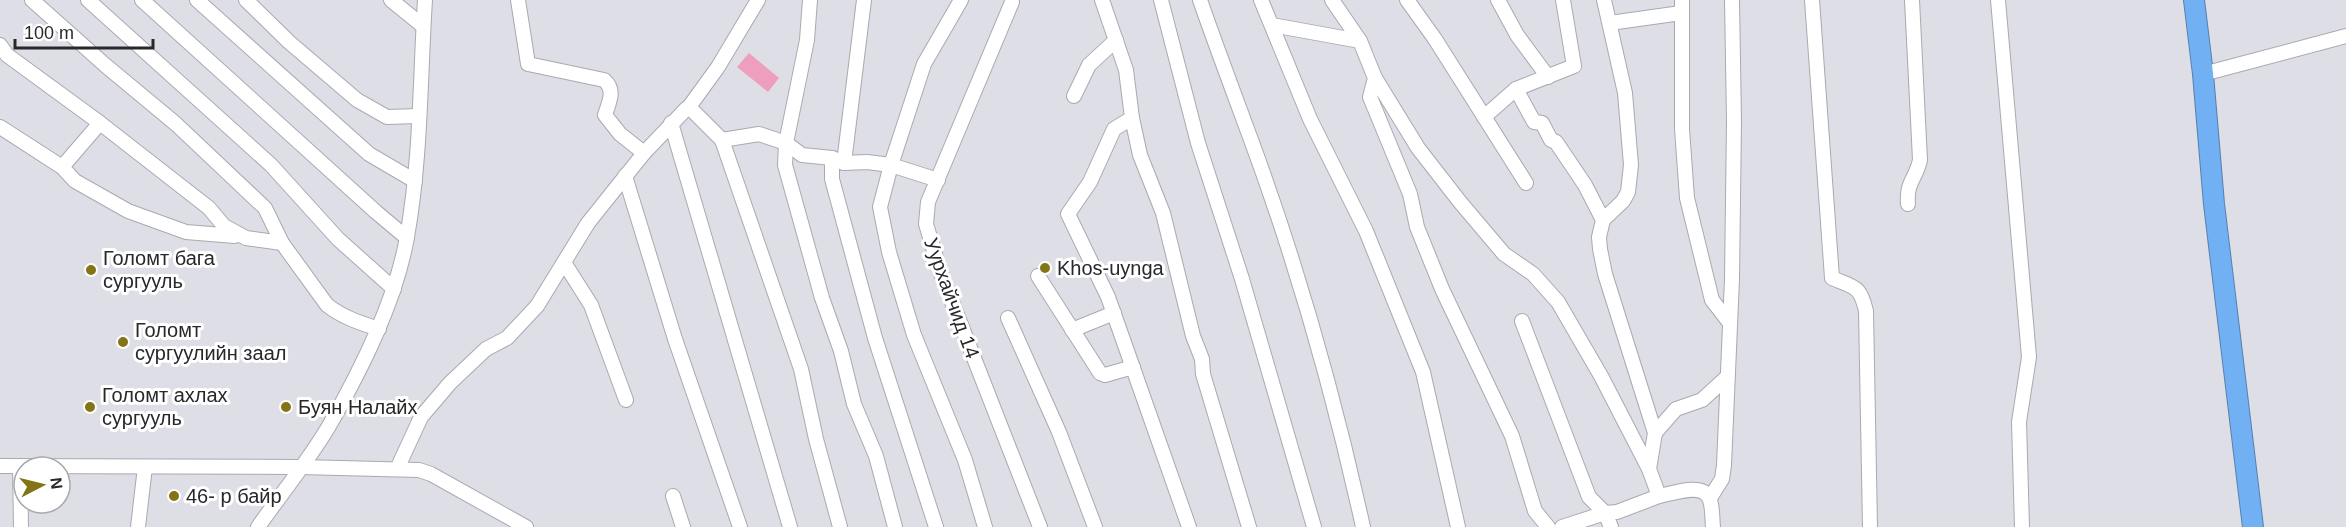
<svg xmlns="http://www.w3.org/2000/svg" width="2346" height="527" viewBox="0 0 2346 527" font-family="Helvetica,sans-serif">
	<style>
		.grass { fill: #ef9fbe }
		.lines { fill: none; stroke-linecap: round; stroke-linejoin: round }
		.minor-casing { stroke: #a9a9b0; stroke-width: 16 }
		.highway-casing { stroke: #5780ad; stroke-width: 22 }
		.minor { stroke: #fff; stroke-width: 14 }
		.highway { stroke: #71b0f3; stroke-width: 20 }
		.poi-dot { fill: #837417; stroke: #fff; stroke-width: 2 }
		.labels { text-anchor: middle; stroke-width: 6; stroke-linejoin: round; paint-order: stroke }
		.poi-label { font-size: 20px; fill: #28282b; stroke: #fff; text-anchor: start }
		.street-label { font-size: 20px; fill: #28282b; stroke: #fff }
	</style>
	<rect width="100%" height="100%" fill="#dedee6"/>
	<path class="grass" d="M749,53L779,78L768,92L737,67Z"/>
	<g class="lines">
		<g class="minor-casing">
			<g id="minor">
				<path d="M32,0L105,65L176,124L265,208L282,243L327,305C342,317 360,323 379,329"/>
				<path d="M88,0L271,165L338,239L394,289"/>
				<path d="M142,0L376,212L407,238"/>
				<path d="M197,0L369,154L415,181"/>
				<path d="M246,0L289,42L357,100L387,117L418,116"/>
				<path d="M391,0L423,26"/>
				<path d="M518,0L528,64L604,80C616,90 609,102 605,115L620,134L644,153"/>
				<path d="M810,0L807,40L786,143L785,165L822,298L841,351L854,404L876,456L895,527"/>
				<path d="M1102,0L1126,70L1132,118L1114,129L1090,182L1068,214L1108,297L1189,527"/>
				<path d="M1161,0L1198,143L1242,279L1314,527"/>
				<path d="M1200,0C1216,46 1233,91 1250,137C1297,264 1334,395 1363,527"/>
				<path d="M1261,0L1310,119L1366,231L1423,372L1458,527"/>
				<path d="M1332,0L1360,41"/>
				<path d="M1407,0L1435,39L1526,183"/>
				<path d="M1498,0L1517,35L1548,77"/>
				<path d="M1604,0L1625,93L1631,165L1628,192L1623,201L1603,220L1599,237L1600,249L1605,274L1655,433L1649,469"/>
				<path d="M1682,0V129L1687,198L1712,300L1729,322"/>
				<path d="M1812,0L1832,278C1855,288 1860,285 1866,311L1870,527"/>
				<path d="M1998,0L2029,357L2019,422L2022,527"/>
				<path d="M1012,2L928,202L926,224L940,271L1040,527"/>
				<path d="M1610,23L1681,13"/>
				<path d="M1272,25L1360,41L1375,78L1370,97L1410,194L1417,227L1442,289L1512,436L1535,511L1548,527"/>
				<path d="M0,45L7,55L100,123L209,208L224,226L246,238L282,243"/>
				<path d="M2203,74L2346,36"/>
				<path d="M1375,78L1418,148L1460,202L1504,254L1533,274L1558,302L1601,376L1649,469L1659,496C1672,494 1702,482 1709,498C1713,505 1712,519 1713,527"/>
				<path d="M1516,89L1534,122L1542,123L1551,140L1556,142L1585,185L1603,220"/>
				<path d="M1074,96L1089,65L1116,40"/>
				<path d="M689,107L718,67L758,0"/>
				<path d="M1484,117L1516,89L1574,66L1563,0"/>
				<path d="M1132,118L1140,155L1163,213L1193,336L1202,359L1203,374L1249,527"/>
				<path d="M671,123L790,527"/>
				<path d="M0,127L62,167L75,181L128,211L186,232L235,236"/>
				<path d="M722,140L801,369L816,439L840,527"/>
				<path d="M832,158V179L875,338L936,527"/>
				<path d="M844,163L864,0"/>
				<path d="M62,167L100,123"/>
				<path d="M625,176L675,339L740,527"/>
				<path d="M938,180L891,165L880,207L889,252L914,335L965,460L985,527"/>
				<path d="M1908,204C1906,182 1916,179 1920,160L1912,0"/>
				<path d="M565,264L591,305L626,400"/>
				<path d="M1038,276L1100,373L1105,375L1133,367"/>
				<path d="M1008,318L1059,432L1095,527"/>
				<path d="M1522,321L1589,497L1605,513L1611,527"/>
				<path d="M1072,330L1114,313"/>
				<path d="M1655,433L1676,409L1702,400L1726,378"/>
				<path d="M0,466L300,467L419,470L431,474L526,527"/>
				<path d="M20,466L21,527"/>
				<path d="M397,469L421,417L450,383L486,349L507,338L537,306L588,223L644,153L686,109L689,107L722,140L759,134L786,143L802,155L832,158L844,163L867,162L891,165L924,64L961,0"/>
				<path d="M673,496L683,527"/>
				<path d="M1710,498L1722,479L1724,465L1732,279L1734,121L1732,0"/>
				<path d="M138,527L145,467"/>
				<path d="M258,527C281,494 309,460 329,426C361,370 396,301 407,237C421,159 420,79 425,0"/>
				<path d="M1562,527L1605,513L1617,512L1659,496"/>
			</g>
		</g>
		<g class="highway-casing">
			<path id="highway" d="M2194,0L2203,74L2214,204L2253,527"/>
		</g>
		<use href="#minor" class="minor"/>
		<use href="#highway" class="highway"/>
	</g>
	<g class="poi-dot">
		<circle cx="1045" cy="268" r="6"/>
		<circle cx="91" cy="270" r="6"/>
		<circle cx="123" cy="342" r="6"/>
		<circle cx="90" cy="407" r="6"/>
		<circle cx="286" cy="407" r="6"/>
		<circle cx="174" cy="496" r="6"/>
	</g>
	<g class="labels">
		<g class="poi-label">
			<text x="103" y="265">Голомт бага<tspan x="103" dy="23">сургууль</tspan></text>
			<text x="1057" y="275">Khos-uynga</text>
			<text x="135" y="337">Голомт<tspan x="135" dy="23">сургуулийн заал</tspan></text>
			<text x="102" y="402">Голомт ахлах<tspan x="102" dy="23">сургууль</tspan></text>
			<text x="298" y="414">Буян Налайх</text>
			<text x="186" y="503">46- р байр</text>
		</g>
		<g class="street-label">
			<text transform="translate(952 298) rotate(70)" y="7">Уурхайчид 14</text>
		</g>
	</g>
	<g transform="translate(42 485) rotate(83)"><circle r="28" fill="#ffffff" stroke="#a9a9aa" stroke-width="1.5"/>
	<path d="M0-4.5L10 22L0 15L-10 22Z" fill="#837417"/>
	<text y="-9" font-size="16" font-weight="bold" text-anchor="middle" fill="#28282b">N</text>
	</g>
	<path d="M15 39v9h138v-9" fill="none" stroke="#28282b" stroke-width="3"/>
	<text x="24" y="39" font-size="18" fill="#28282b" stroke="#ffffff" stroke-width="4.5" paint-order="stroke">100 m</text>
</svg>
